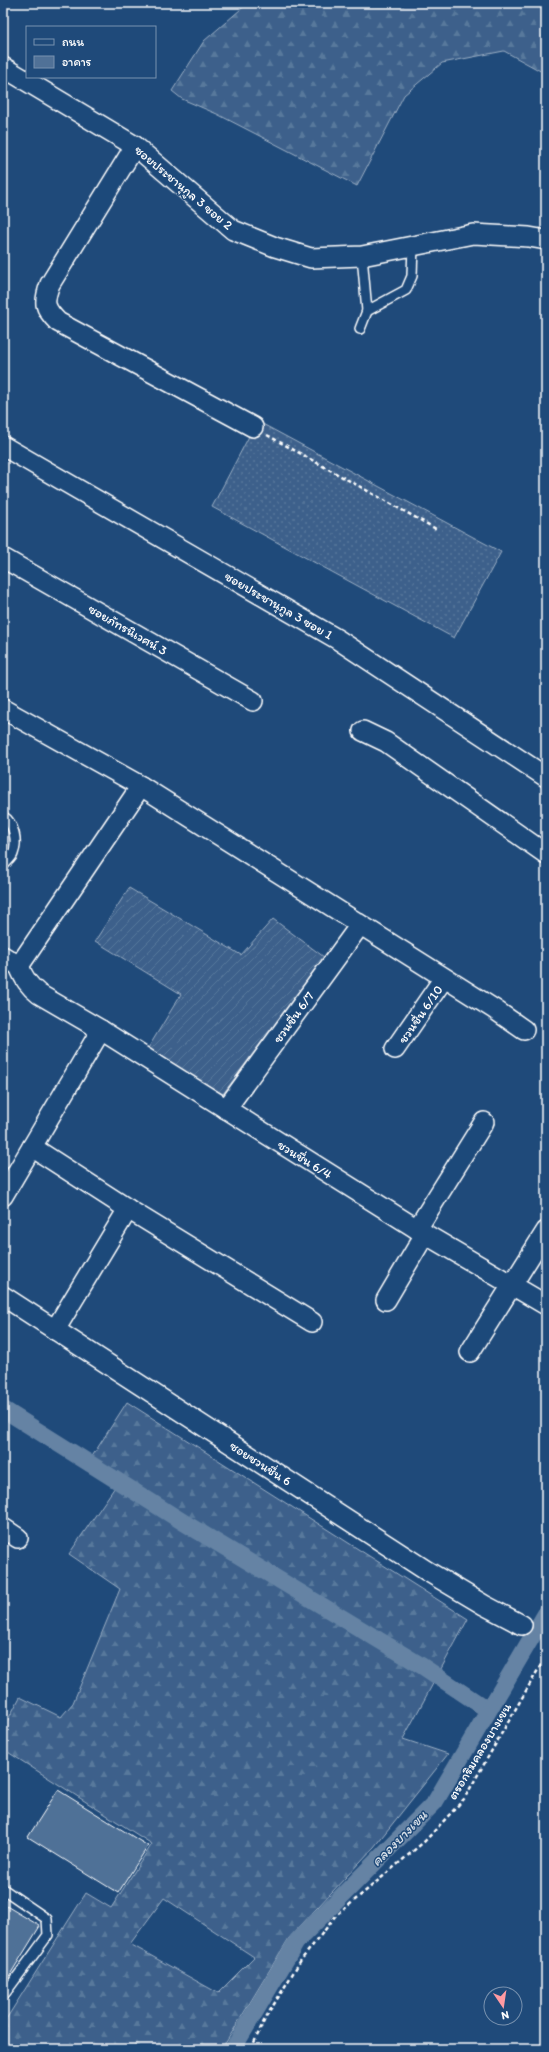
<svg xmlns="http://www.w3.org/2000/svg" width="549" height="2052" viewBox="0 0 549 2052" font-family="Itim,'Playpen Sans Thai',sans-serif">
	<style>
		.grass { fill: url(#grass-dots); stroke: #9eb0c5 }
		.forest { fill: url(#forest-firs); stroke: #9eb0c5; fill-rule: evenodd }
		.garden { fill: url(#garden-furrows); stroke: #9eb0c5 }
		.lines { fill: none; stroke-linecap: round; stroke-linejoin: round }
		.canal { stroke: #6583a4; stroke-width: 17 }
		.building { fill: #507197; stroke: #fff }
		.lane-casing { stroke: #fff; stroke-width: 12 }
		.street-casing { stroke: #fff; stroke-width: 22 }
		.path { stroke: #fff; stroke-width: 2.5; stroke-dasharray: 4 3; stroke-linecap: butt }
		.lane { stroke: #1f4a7a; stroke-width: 9 }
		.street { stroke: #1f4a7a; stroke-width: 19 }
		.labels { text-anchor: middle; stroke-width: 3; stroke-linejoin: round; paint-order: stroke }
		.street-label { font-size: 13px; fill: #fff; stroke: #1f4a7a }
		.water-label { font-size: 14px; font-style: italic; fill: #d8e0e8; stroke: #1f4a7a }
	</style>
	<defs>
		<pattern id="grass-dots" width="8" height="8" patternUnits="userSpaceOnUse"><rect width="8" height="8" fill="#3c618b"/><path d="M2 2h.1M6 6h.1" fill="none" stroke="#59799c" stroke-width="1.8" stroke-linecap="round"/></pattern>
		<pattern id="forest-firs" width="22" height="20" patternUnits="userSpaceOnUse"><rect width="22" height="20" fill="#3c618b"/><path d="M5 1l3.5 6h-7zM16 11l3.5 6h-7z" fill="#59799c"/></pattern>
		<pattern id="garden-furrows" width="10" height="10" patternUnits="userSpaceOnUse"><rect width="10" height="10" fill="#3c618b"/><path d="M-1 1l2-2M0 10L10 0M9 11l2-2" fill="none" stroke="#59799c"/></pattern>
	</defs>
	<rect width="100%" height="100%" fill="#1f4a7a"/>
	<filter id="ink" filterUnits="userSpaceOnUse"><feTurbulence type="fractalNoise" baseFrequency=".025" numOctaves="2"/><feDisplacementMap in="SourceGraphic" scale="8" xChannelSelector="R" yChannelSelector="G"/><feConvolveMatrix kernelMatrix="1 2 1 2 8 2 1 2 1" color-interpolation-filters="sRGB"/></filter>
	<g filter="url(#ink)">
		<path class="grass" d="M257,421L501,552L454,638L212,507Z"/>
		<g class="forest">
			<path d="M248,3H546V74L504,51L442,63L404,95L357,186L217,114L182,99L172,91L204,41Z"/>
			<path d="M127,1402L468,1619L403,1739L448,1754L374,1847L289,1938L222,2049H3V2024L86,1893L111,1908L152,1844L3,1749V1729L20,1697L61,1717L73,1703L120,1589L69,1554L117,1484L84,1469ZM164,1898L254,1957L218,1993L130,1944Z"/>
		</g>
		<path class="garden" d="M129,888L241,955L273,919L324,957L223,1094L147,1050L181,994L95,941Z"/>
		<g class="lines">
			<g class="canal">
				<path d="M3,1409L183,1522L422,1666L488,1710"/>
				<path d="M233,2049L297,1941L435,1802L546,1613"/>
			</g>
		</g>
		<g class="building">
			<path d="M58,1790L148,1846L118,1893L28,1837Z"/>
			<path d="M3,1904L40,1926L3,1986Z"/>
		</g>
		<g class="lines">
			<g class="lane-casing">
				<g id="lane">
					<path d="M367,311L406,290L412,276L413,245"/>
					<path d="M360,329L367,311L362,256"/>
					<path d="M3,816C14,823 18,841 13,854C12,858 6,862 3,866"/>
					<path d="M3,1889L47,1919L48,1935L3,1996"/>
				</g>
			</g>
			<g class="street-casing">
				<g id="street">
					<path d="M3,67L135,146L233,230L275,247L311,258L362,256L473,234L529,237L546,240"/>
					<path d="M135,146L50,284C43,303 44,308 58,322L253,427"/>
					<path d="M3,446L337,639L546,777"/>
					<path d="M3,558L253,701"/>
					<path d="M3,709L141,786L494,1009L524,1030"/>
					<path d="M363,731L386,742L546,854"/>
					<path d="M3,956L19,966"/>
					<path d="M19,966C24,979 29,986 39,994L101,1030L425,1234L546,1305"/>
					<path d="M19,966L141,786"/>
					<path d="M395,1049L444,978"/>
					<path d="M226,1109L360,925"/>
					<path d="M32,1147L128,1209L312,1322"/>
					<path d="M3,1196L101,1030"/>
					<path d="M417,1229L484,1122"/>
					<path d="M3,1296L427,1571L484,1605L522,1625"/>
					<path d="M386,1300L425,1234"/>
					<path d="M55,1330L128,1209"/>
					<path d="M470,1352L546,1231"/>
					<path d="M3,1528L18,1538"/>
				</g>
			</g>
			<g class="path">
				<path d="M267,435L438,530"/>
				<path d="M251,2049L265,2019L301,1960L336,1916L425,1841L464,1799L546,1656"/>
			</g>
			<use href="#lane" class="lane"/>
			<use href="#street" class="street"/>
		</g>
	</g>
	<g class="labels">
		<g class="street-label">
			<text transform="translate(184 187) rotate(40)" y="5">ซอยประชานุกูล 3 ซอย 2</text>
			<text transform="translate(279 605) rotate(30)" y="5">ซอยประชานุกูล 3 ซอย 1</text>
			<text transform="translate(128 629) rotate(30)" y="5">ซอยภัทรนิเวศน์ 3</text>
			<text transform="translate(420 1014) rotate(-55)" y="5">ชวนชื่น 6/10</text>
			<text transform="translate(293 1017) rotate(-54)" y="5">ชวนชื่น 6/7</text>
			<text transform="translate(305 1159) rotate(32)" y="5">ชวนชื่น 6/4</text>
			<text transform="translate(261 1463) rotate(33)" y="5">ซอยชวนชื่น 6</text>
			<text transform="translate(479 1751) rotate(-59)" y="5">ตรอกริมคลองบางเขน</text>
		</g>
		<g class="water-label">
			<text transform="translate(399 1838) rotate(-45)" y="5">คลองบางเขน</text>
		</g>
	</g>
	<rect width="549" height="2052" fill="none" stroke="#1f4a7a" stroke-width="16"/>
	<rect x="8" y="8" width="533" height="2036" fill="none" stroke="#fff" stroke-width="1.5" filter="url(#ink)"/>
	<rect x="26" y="26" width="130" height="52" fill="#1f4a7a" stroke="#7992af"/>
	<rect x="34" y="39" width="20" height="6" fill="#1f4a7a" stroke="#7992af"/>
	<text x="62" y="46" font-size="12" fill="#ffffff">ถนน</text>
	<rect x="34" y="56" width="20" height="12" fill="#507197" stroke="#7992af"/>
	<text x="62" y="66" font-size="12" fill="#ffffff">อาคาร</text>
	<g transform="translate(503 2006) rotate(167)"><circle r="19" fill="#1f4a7a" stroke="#7992af"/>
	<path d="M0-3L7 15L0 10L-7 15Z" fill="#ff9aa2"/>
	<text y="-6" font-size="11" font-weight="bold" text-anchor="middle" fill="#ffffff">N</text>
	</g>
</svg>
